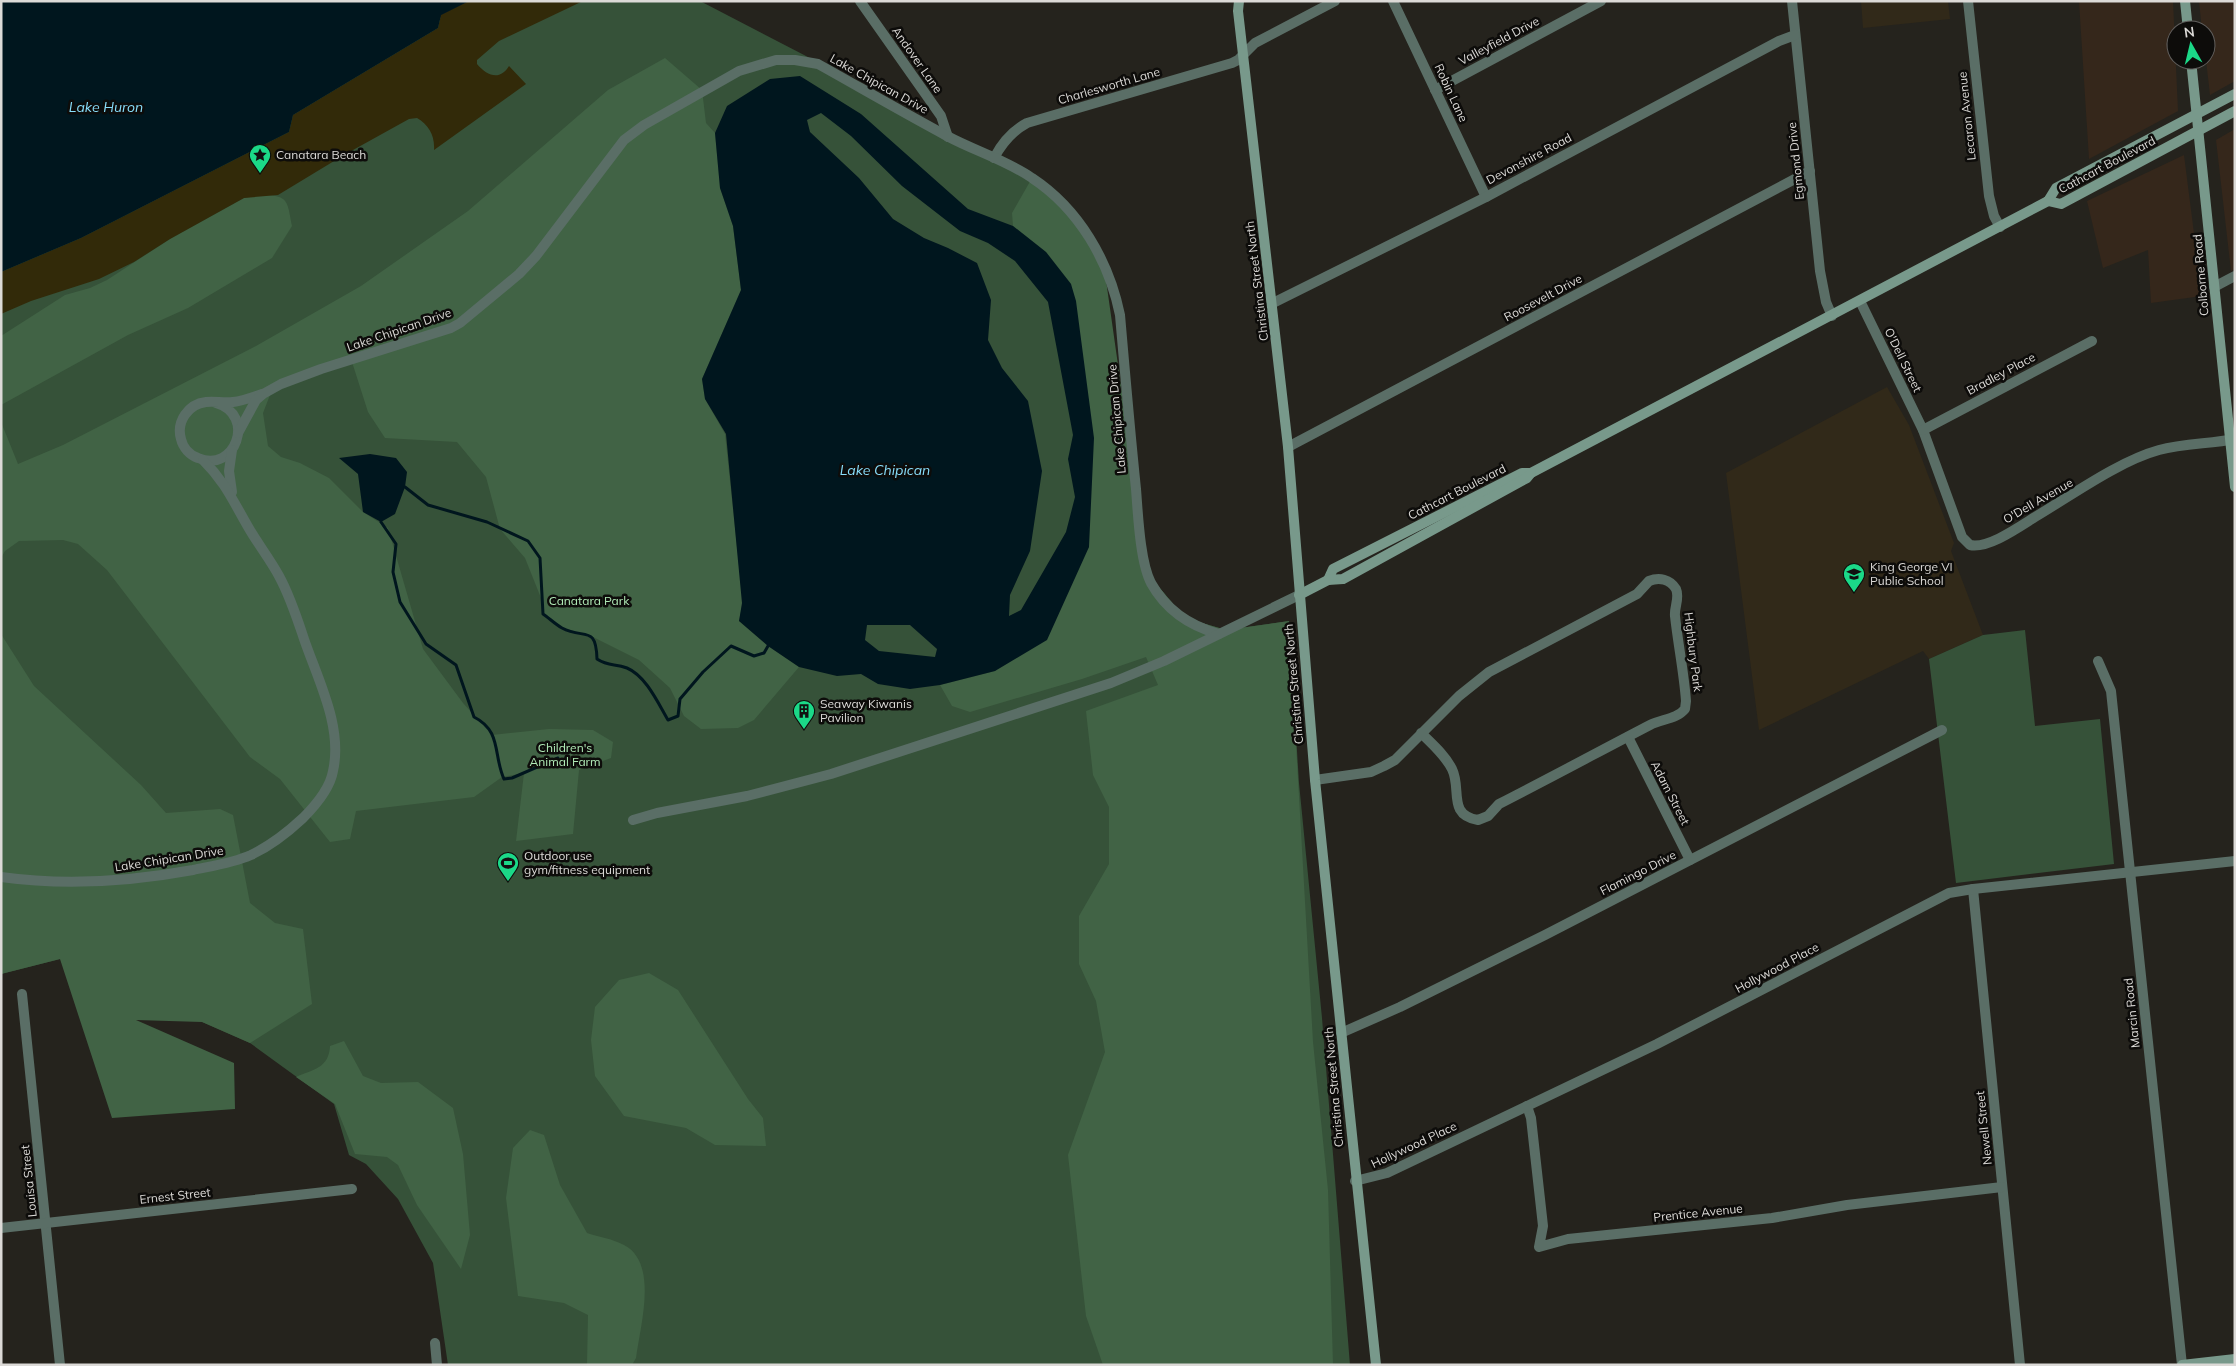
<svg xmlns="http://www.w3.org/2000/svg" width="2236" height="1366" viewBox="0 0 2236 1366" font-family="Mulish,sans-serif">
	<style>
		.commercial { fill: #35271b }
		.education { fill: #312919 }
		.green { fill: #365239 }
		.forest { fill: #416345 }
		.sand { fill: #322a09 }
		.water { fill: #00161e; fill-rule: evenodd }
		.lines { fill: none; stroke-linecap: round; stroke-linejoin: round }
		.stream { stroke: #00161e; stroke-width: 3 }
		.street { stroke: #5a6e66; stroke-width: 10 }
		.secondary { stroke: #78998b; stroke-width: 10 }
		.labels { text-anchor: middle; stroke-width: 5; stroke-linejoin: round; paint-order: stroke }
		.street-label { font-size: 12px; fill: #dcdad7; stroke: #0d0c0a }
		.poi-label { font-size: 12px; fill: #dcdad7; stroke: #0d0c0a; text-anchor: start }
		.park-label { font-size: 12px; fill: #b1ebb7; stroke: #0d0c0a }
		.water-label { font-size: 14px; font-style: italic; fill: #88defb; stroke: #0d0c0a }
	</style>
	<rect width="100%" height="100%" fill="#25231d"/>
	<g class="commercial">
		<path d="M2079,1H2173L2178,111L2089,159Z"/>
		<path d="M2199,1H2235V81L2210,95L2206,60V30H2202Z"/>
		<path d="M2235,129V269L2231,271L2216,140Z"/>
		<path d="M2184,155L2202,296L2151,303L2148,250L2103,268L2087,201Z"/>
	</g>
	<g class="education">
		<path d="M1861,1H1948L1950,19L1863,28Z"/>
		<path d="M1887,387L1909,425L1954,543L1951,551L1983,635L1929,659L1923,651L1759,730L1726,473Z"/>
	</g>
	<g class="green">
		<path d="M469,1H700L806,56L1032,178L1075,218L1143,542L1153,580L1185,618L1226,630L1289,621L1299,783L1322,1018L1350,1365H448L433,1263L398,1199L366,1164L349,1155L334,1104L250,1043L60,959L1,974V272Z"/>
		<path d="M2025,630L2035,726L2100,719L2114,864L1956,883L1929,659L1983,635Z"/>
	</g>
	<g class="forest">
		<path d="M665,58L702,90L706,123L715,133L720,188L733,226L741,290L702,379L705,399L725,434L743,603L739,621L768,646L799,667L754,720L738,728L701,729L684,716L670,688L639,660L591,636L563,628L543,614L541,598L525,558L500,529L486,477L457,442L385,438L368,412L352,362L291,382L270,395L263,413L268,446L281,457L300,463L329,478L363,512L388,528L423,649L463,703L492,735L549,729L593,730L613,742L611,758L579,770L573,834L516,841L524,773L502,777L474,797L356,811L350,839L330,842L280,779L250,757L107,570L78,544L63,540L19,541L5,551L1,558V422L18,464L63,445L256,346L361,286L468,211L608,90Z"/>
		<path d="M1032,178L1075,218L1105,273L1143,542L1153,580L1185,618L1226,630L1289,621L1313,1042L1328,1190L1333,1365H1103L1086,1316L1068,1155L1105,1052L1096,1001L1079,964V916L1109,864V807L1093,775L1086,711L1158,685L1146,657L1082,679L970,712L952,706L940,685L995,671L1089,547L1071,284L1046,252L1013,226L1012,213Z"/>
		<path d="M261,195C290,195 287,202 292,226L272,258L188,308L128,335L1,405V336L65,295L90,288L107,280L170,239L244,198Z"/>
		<path d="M1,634L34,686L141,785L166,813L220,809L233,815L250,903L275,923L303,929L312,1004L250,1043L202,1022L136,1020L234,1063L235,1109L112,1118L60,959L1,974Z"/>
		<path d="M649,973L678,990L748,1099L763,1118L766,1146L715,1145L686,1128L624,1116L595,1076L591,1040L595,1007L619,980Z"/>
		<path d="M344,1041L363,1076L381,1083L418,1082L453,1108L463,1154L470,1235L461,1269L417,1205L398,1165L387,1157L355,1154L335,1104L296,1077C314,1069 329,1068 330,1046Z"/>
		<path d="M530,1130L544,1135L560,1185L587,1233C599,1237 613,1239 624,1245C659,1263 640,1327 636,1358L632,1365H587L588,1315L564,1303L518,1296L506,1198L513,1148Z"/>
	</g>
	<path class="sand" d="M469,1H583L499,41L477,60V64C487,76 500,81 509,66L526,84L434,150C435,136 429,125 417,118L409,119L344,155L278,195L244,198L170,239L134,262L99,279L31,301L1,314V272L81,238L289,132L293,115L438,28L441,15Z"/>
	<g class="water">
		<path d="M1,1H469L441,15L438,28L293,115L289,132L81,238L1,272Z"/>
		<path d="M800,76L861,114L968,209L1013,226L1046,252L1071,284L1076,301L1094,438L1089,547L1047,640L995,671L940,685L910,689L878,684L861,674L837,676L799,667L768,646L739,621L742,603L726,434L705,399L702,379L741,290L733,226L720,188L715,133L727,106L770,79ZM821,113L851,136L902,186L960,231L988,243L1015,261L1048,302L1073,435L1068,459L1075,497L1066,532L1021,610L1009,616L1010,595L1030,551L1042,471L1028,401L1002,368L988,340L991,300L977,263L948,248L924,238L893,219L859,178L810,132L807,120ZM867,625H910L937,649L935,657L879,651L865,640Z"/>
		<path d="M370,454L396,458L407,472L405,487L395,514L381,522L363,512L358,474L339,458Z"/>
	</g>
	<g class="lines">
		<g class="stream">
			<path d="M405,487L428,505L487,522L528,541L540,558L543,614C549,618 555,624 562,628C584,640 596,624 597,659C609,667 615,663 627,668C646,676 658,703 668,720L678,716L680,699L703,672L731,646L754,656L764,653L768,646"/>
			<path d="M381,522L396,544L393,572L400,602L426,644L456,665L474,717C502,731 493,755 504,779L512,778L558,758"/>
		</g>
		<g class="street">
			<path d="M860,1L941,116L948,137"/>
			<path d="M1393,1L1486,197"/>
			<path d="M1792,1L1820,271L1826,302L1832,316"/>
			<path d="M1968,1L1989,196L1994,216L2000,227"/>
			<path d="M1435,90L1601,1"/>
			<path d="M994,158C1002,143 1012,131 1027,123L1232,63L1238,60L1255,43L1335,1"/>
			<path d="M2214,287L2235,276"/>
			<path d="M1860,301L1923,430L1962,537L1970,545C1988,549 2019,527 2035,517C2072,495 2119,461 2159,450C2184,443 2210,444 2235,439"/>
			<path d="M1273,303L1486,197L1779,41L1795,35"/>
			<path d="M216,403C257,415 235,474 198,458C190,455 183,448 181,439C176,422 188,404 206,402C214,401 224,403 233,402C243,401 253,397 262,394"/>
			<path d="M1923,430L2092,341"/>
			<path d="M238,433L256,400L263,394L281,384L321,369L451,328L460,323L519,274L536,256L624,140L644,125L739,71L776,60H795L818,64C861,88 904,113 947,136C975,151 1006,160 1032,178C1079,209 1109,261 1120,315C1125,373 1130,431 1136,489C1138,514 1140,562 1151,583C1166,610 1190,626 1219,634"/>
			<path d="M1288,447L1810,171"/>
			<path d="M232,450L229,471L232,492"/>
			<path d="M2098,661L2111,691L2182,1365"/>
			<path d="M1628,737L1690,860"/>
			<path d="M1315,780L1371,772L1384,766L1395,760L1459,696L1489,672L1637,594L1649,581C1659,577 1670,579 1676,589C1680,598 1674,607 1675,616C1678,644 1684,673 1686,701L1685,709C1677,719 1662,719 1650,725C1600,751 1550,778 1499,804L1488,816L1478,820C1447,815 1462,789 1452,769C1445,755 1432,744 1421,733"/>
			<path d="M633,820L657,813L747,796L831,774L1111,683L1164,661L1299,595"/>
			<path d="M1,877C66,886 128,882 193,870C212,866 233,863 251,855C270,846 288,832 303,818C316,805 330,789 333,771C343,727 318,680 304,639C297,618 290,596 279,576C270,559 257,543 247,525C232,499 225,482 203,460"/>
			<path d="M1973,889L2020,1365"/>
			<path d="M22,994L60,1365"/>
			<path d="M1341,1033L1400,1007L1545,935L1942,730"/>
			<path d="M1527,1106L1531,1118L1543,1226L1539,1247L1568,1239L1772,1218L1847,1205L2002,1187"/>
			<path d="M1355,1181L1387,1173L1657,1044L1949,893L1973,889L2235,861"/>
			<path d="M1,1228L352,1189"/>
			<path d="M435,1343L437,1365"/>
		</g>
		<g class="secondary">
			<path d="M1239,1L1238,11L1288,447L1315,780L1376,1365"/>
			<path d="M2185,1L2188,30"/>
			<path d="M2191,60L2235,487"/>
			<path d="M2048,201L2056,188L2235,94"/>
			<path d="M2048,201L2061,204L2235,111"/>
			<path d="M1328,580L1333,569L1522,473H1531L2048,201"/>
			<path d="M1299,595L1328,580L1343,579L1527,478L1531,473"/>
			<path d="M2182,1365L2235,1359"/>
		</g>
	</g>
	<defs>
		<g id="sight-pin" transform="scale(1.125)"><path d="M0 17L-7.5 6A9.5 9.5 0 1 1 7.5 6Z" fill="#1bd988" stroke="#0d0c0a"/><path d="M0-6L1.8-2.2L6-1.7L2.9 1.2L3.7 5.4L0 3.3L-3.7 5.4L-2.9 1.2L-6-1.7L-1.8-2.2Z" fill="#111"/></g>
		<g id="school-pin" transform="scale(1.125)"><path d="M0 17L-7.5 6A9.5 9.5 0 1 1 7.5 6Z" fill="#1bd988" stroke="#0d0c0a"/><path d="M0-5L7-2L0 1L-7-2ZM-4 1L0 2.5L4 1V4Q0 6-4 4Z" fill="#111"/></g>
		<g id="building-pin" transform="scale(1.125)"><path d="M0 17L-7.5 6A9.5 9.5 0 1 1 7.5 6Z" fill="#1bd988" stroke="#0d0c0a"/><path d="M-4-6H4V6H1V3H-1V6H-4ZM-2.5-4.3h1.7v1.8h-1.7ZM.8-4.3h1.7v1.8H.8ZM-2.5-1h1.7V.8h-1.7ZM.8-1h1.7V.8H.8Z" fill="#111"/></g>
		<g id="stadium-pin" transform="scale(1.125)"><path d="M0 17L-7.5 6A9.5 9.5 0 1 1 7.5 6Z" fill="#1bd988" stroke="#0d0c0a"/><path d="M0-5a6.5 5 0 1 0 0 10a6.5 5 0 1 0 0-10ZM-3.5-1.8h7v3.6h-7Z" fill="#111"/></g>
	</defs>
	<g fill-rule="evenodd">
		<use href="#sight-pin" x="260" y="155"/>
		<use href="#school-pin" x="1854" y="574"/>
		<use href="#building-pin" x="804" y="711"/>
		<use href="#stadium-pin" x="508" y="863"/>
	</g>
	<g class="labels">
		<g class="street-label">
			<text transform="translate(1499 41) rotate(-28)" y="4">Valleyfield Drive</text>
			<text transform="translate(917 60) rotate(55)" y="4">Andover Lane</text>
			<text transform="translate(879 84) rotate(29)" y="4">Lake Chipican Drive</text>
			<text transform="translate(1109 86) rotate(-16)" y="4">Charlesworth Lane</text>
			<text transform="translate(1451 93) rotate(65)" y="4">Robin Lane</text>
			<text transform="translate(1967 116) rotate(-96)" y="4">Lecaron Avenue</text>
			<text transform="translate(1529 159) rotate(-28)" y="4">Devonshire Road</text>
			<text transform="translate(1796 161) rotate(-96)" y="4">Egmond Drive</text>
			<text transform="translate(2107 165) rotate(-28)" y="4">Cathcart Boulevard</text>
			<text transform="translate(2201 275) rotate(-95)" y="4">Colborne Road</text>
			<text transform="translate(1257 281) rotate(-97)" y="4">Christina Street North</text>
			<text transform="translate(1543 298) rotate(-28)" y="4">Roosevelt Drive</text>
			<text transform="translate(399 330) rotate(-19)" y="4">Lake Chipican Drive</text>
			<text transform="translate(1903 360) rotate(64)" y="4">O'Dell Street</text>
			<text transform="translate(2001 374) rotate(-28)" y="4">Bradley Place</text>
			<text transform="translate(1117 419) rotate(-95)" y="4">Lake Chipican Drive</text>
			<text transform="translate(1457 492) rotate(-27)" y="4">Cathcart Boulevard</text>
			<text transform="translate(2038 501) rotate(-30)" y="4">O'Dell Avenue</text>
			<text transform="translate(1693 652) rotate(83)" y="4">Highbury Park</text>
			<text transform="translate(1294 684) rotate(-95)" y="4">Christina Street North</text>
			<text transform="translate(1670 793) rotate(63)" y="4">Adam Street</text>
			<text transform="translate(169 859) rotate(-9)" y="4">Lake Chipican Drive</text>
			<text transform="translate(1638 873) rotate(-27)" y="4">Flamingo Drive</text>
			<text transform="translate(1777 968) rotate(-28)" y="4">Hollywood Place</text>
			<text transform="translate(2132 1013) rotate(-96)" y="4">Marcin Road</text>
			<text transform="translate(1334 1087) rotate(-95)" y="4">Christina Street North</text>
			<text transform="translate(1984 1128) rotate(-96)" y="4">Newell Street</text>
			<text transform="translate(1414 1145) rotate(-25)" y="4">Hollywood Place</text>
			<text transform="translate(29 1181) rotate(-96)" y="4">Louisa Street</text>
			<text transform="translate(175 1196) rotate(-6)" y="4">Ernest Street</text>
			<text transform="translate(1698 1213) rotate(-6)" y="4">Prentice Avenue</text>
		</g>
		<g class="poi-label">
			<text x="276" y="159">Canatara Beach</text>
			<text x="1870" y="571">King George VI<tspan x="1870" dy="14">Public School</tspan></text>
			<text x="820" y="708">Seaway Kiwanis<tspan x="820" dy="14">Pavilion</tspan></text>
			<text x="524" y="860">Outdoor use<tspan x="524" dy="14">gym/fitness equipment</tspan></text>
		</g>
		<g class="park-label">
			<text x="589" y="605">Canatara Park</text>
			<text x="565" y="752">Children's<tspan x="565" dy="14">Animal Farm</tspan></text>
		</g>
		<g class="water-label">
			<text x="106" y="112">Lake Huron</text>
			<text x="885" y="475">Lake Chipican</text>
		</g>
	</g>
	<rect width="2236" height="1366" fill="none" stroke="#dcdad7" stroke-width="5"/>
	<g transform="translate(2191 45) rotate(352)"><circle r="24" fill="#0d0c0a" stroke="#605e5c"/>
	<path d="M0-4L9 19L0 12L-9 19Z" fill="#1bd988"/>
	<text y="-8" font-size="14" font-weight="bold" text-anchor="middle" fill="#dcdad7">N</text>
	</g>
</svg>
